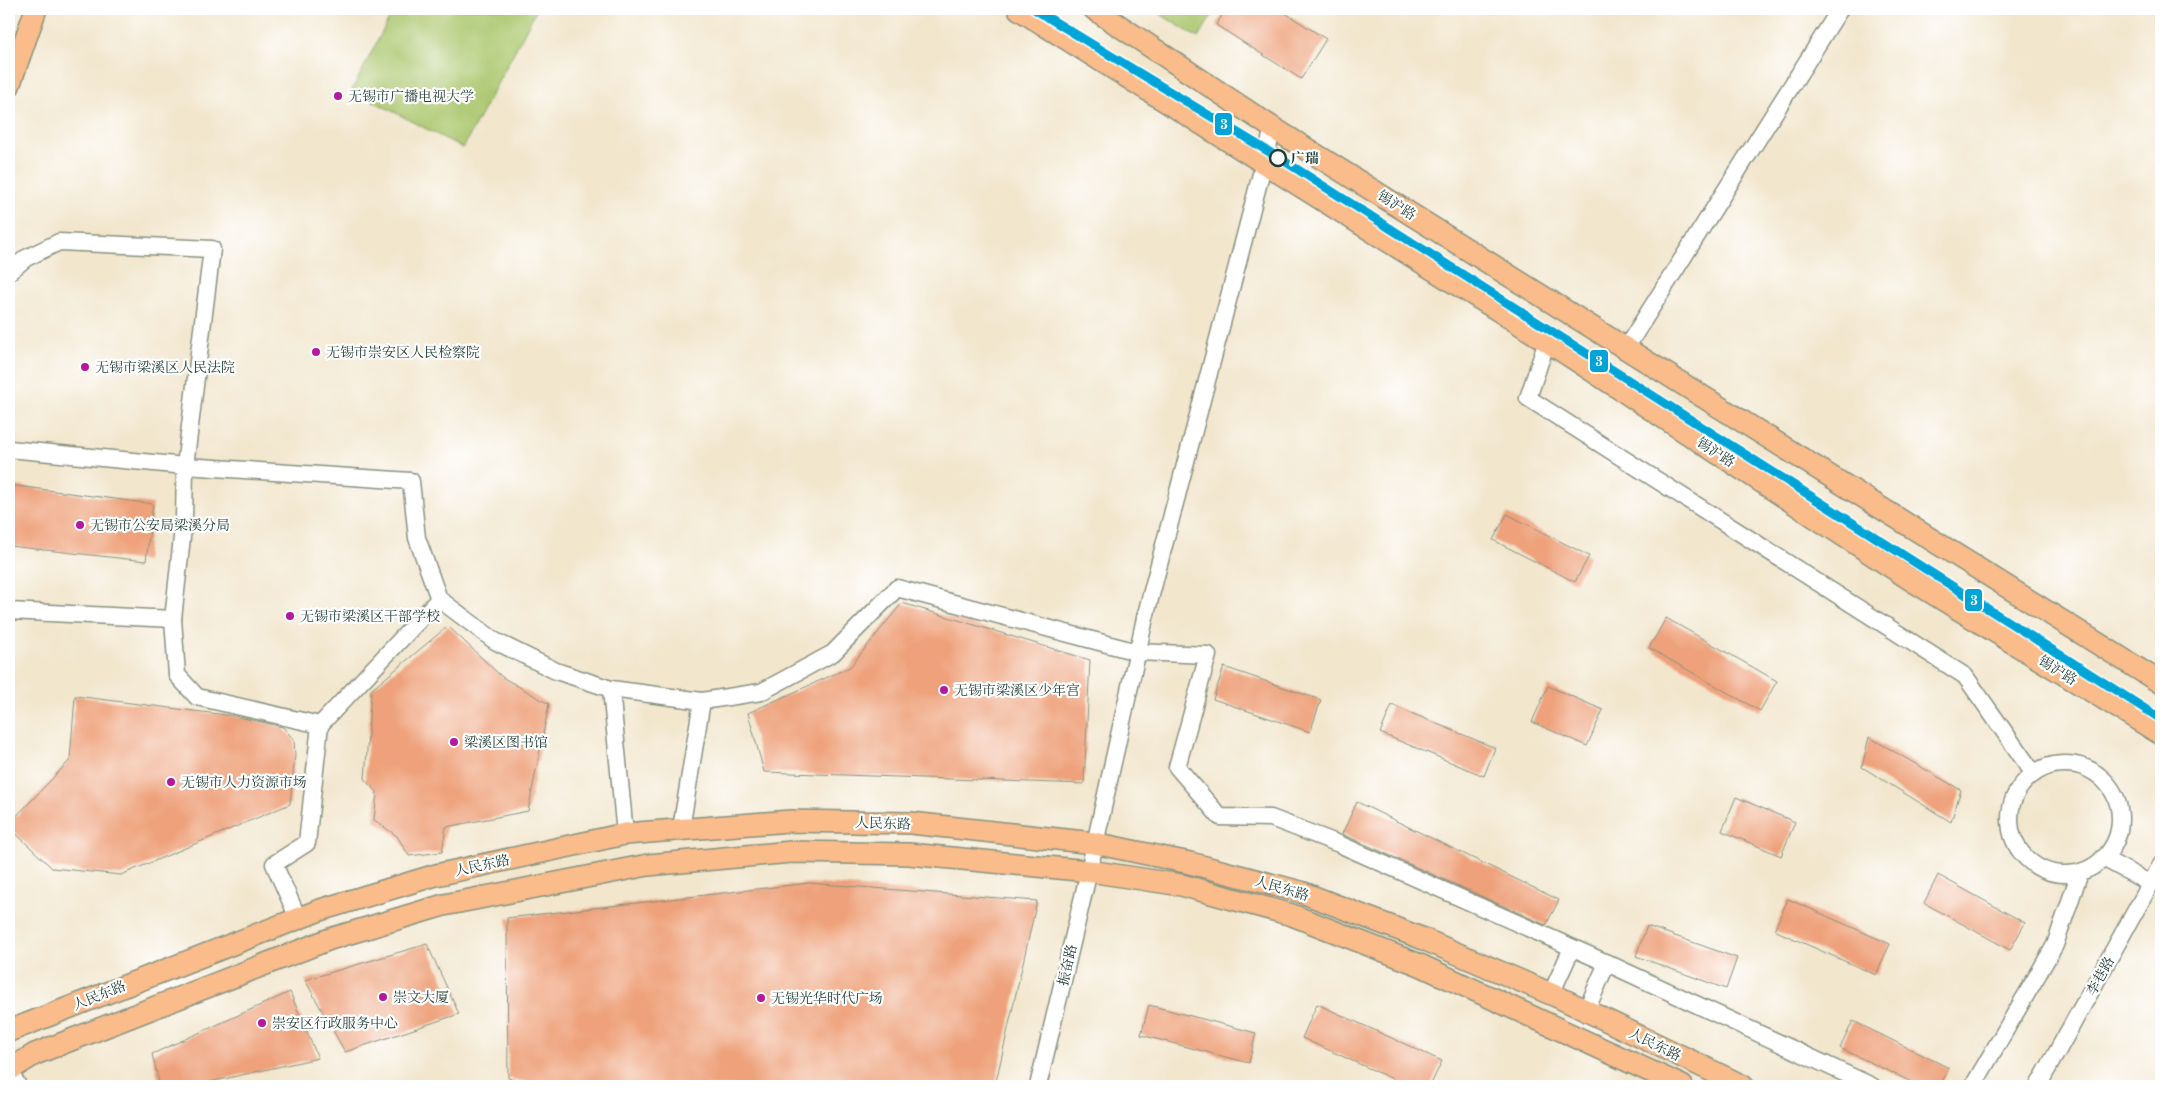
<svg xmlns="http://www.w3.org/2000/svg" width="2170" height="1095" viewBox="0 0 2170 1095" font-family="'Old Standard TT','Noto Serif SC',serif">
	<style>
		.green { fill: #acc86f; stroke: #668252 }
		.building { fill: #eea17a }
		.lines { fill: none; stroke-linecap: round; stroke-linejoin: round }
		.minor-casing { stroke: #889280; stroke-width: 19 }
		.major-casing { stroke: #889280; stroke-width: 24 }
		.minor { stroke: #fff; stroke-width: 16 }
		.major { stroke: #f9bc8a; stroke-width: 21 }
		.metro-1-casing { stroke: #fff; stroke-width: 12 }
		.metro-1 { stroke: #02a4d7; stroke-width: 9 }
		.poi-dot { fill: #b5179e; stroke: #fff; stroke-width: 2 }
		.stop-dot { fill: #fff; stroke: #1f3d34; stroke-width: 2.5 }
		.labels { text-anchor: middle; stroke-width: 4.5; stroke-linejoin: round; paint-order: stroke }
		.poi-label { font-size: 14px; fill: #1f3d34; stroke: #fff; text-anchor: start }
		.stop-label { font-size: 14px; font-weight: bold; fill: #1f3d34; stroke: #fff; text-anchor: start }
		.street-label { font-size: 14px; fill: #1f3d34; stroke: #fff }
		.line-badge { stroke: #fff; stroke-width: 2 }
		.badge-label { font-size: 14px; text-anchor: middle; font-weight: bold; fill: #fff }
	</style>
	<rect width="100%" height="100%" fill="#fff"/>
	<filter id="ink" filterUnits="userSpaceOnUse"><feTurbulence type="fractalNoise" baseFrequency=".02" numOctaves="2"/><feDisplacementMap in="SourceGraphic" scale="10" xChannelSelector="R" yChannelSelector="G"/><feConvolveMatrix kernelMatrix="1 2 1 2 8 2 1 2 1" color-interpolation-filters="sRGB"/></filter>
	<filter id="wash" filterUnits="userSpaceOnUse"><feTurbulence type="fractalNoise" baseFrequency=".0096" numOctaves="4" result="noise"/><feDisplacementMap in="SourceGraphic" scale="20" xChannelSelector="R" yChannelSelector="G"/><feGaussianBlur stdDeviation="1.12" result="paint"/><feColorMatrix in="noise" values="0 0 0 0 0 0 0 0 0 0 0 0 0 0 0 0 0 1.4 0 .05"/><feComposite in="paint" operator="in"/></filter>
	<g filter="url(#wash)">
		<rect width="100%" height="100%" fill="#f2e6cd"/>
		<g class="green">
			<path d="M394,9H537L463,148L352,90Z"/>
			<path d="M1152,9H1216L1198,38Z"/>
		</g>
		<g id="blocks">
			<g class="building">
				<path d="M1226,9H1279L1326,39L1301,79L1216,25Z"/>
				<path d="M9,485L153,504L146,561L9,546Z"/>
				<path d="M1507,514L1589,556L1575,582L1493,540Z"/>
				<path d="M902,603L1090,660L1084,784L764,772L748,713L850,667Z"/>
				<path d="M1666,618L1777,681L1760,711L1649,648Z"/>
				<path d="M448,626L502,677L549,704L528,811L446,827L442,852L409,856L397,836L374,820L377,792L365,780L371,690Z"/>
				<path d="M1224,667L1321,700L1310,732L1213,699Z"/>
				<path d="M1548,686L1603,710L1587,746L1532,722Z"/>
				<path d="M75,696L234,716L283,727L294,740L295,755L290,804L121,875L52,868L9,827V824L70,760Z"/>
				<path d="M1392,705L1495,748L1484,776L1380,733Z"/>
				<path d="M1869,737L1961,790L1951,822L1862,767Z"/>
				<path d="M1736,797L1795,822L1781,856L1722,831Z"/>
				<path d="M1357,802L1559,900L1546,925L1342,834Z"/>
				<path d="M1938,875L2025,923L2010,950L1924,903Z"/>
				<path d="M809,883L1037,901L995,1086H543L508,1078L507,918Z"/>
				<path d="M1788,899L1890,944L1876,975L1774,930Z"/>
				<path d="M1647,926L1737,958L1726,989L1636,956Z"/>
				<path d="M427,944L459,1014L345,1052L305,980Z"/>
				<path d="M290,992L318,1058L192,1086H160L152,1054Z"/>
				<path d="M1317,1004L1442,1061L1430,1086H1408L1302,1038Z"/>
				<path d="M1149,1005L1256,1033L1249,1063L1141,1035Z"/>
				<path d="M1853,1021L1949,1068L1940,1086H1920L1840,1048Z"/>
			</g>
		</g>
	</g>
	<g filter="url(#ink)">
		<use href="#blocks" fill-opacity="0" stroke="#889280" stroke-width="1"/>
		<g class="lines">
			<g class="minor-casing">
				<g id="minor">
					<path d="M9,272L26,258L59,242L212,249L185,466L411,481L417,538L439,599L495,641L556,671L611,689L625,834"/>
					<path d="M1547,341L1528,398L1965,676L2034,774"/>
					<path d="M1626,348L1840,9"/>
					<path d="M9,449L185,466L184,519L173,619L177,675L197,697L320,725L307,843L274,864L298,918"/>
					<path d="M9,611L173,619"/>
					<path d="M611,689L702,701L681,829"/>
					<path d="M702,701L761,692L833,653L897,588L1137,652L1208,655L1177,767L1220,817L1271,818L1339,844L1607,963L1872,1086"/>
					<path d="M320,725L439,599"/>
					<circle cx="2065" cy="819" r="55"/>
					<path d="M2103,858L2151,884"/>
					<path d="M1551,994L1572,948"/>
					<path d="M1586,1011L1607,963"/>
					<path d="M9,1070L18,1086"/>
					<path d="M1038,1086L1089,871L1145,618L1273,128"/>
					<path d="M1973,1086L2055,945L2080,872"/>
					<path d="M2038,1086L2161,865"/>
				</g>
			</g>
			<g class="major-casing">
				<g id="major">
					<path d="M1019,9L1547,341L1908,578L2161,734"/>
					<path d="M1094,9L1273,128L2161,683"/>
					<path d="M9,86L36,9"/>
					<path d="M9,1031L320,910L436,875L625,834L790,821L911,823L1094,843L1190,863L1301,892L1421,938L1558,997L1743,1086"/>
					<path d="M9,1070L35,1054L330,939L444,905L648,865L791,852L909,854L1089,871L1181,885L1292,915L1420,965L1682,1086"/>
				</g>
			</g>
			<use href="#minor" class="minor"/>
			<use href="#major" class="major"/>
			<g class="metro-1-casing">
				<path id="metro-1" d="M1034,9L1289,164L2161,719"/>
			</g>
			<use href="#metro-1" class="metro-1"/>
		</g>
	</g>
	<g class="poi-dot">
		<circle cx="338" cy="96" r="5"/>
		<circle cx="316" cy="352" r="5"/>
		<circle cx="85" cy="367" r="5"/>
		<circle cx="80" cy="525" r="5"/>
		<circle cx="290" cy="616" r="5"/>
		<circle cx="944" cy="690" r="5"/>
		<circle cx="454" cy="742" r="5"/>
		<circle cx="171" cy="782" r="5"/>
		<circle cx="383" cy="997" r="5"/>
		<circle cx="761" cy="998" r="5"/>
		<circle cx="262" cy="1023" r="5"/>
	</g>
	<circle class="stop-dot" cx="1278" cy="158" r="8"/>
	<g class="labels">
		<g class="poi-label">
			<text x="348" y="101">无锡市广播电视大学</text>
			<text x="326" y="357">无锡市崇安区人民检察院</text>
			<text x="95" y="372">无锡市梁溪区人民法院</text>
			<text x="90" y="530">无锡市公安局梁溪分局</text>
			<text x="300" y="621">无锡市梁溪区干部学校</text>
			<text x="954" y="695">无锡市梁溪区少年宫</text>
			<text x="464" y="747">梁溪区图书馆</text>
			<text x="181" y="787">无锡市人力资源市场</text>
			<text x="393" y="1002">崇文大厦</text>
			<text x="771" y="1003">无锡光华时代广场</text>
			<text x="272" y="1028">崇安区行政服务中心</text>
		</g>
		<g class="stop-label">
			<text x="1291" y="163">广瑞</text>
		</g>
		<g class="street-label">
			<text transform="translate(1397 205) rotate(32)" y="5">锡沪路</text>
			<text transform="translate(1716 452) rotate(33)" y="5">锡沪路</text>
			<text transform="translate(2058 670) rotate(32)" y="5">锡沪路</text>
			<text transform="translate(883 823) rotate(2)" y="5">人民东路</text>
			<text transform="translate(482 865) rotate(-12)" y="5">人民东路</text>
			<text transform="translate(1282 888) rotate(16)" y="5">人民东路</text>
			<text transform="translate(1067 965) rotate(-77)" y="5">振奋路</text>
			<text transform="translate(2100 976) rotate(-61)" y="5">李巷路</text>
			<text transform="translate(99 995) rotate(-22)" y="5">人民东路</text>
			<text transform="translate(1655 1044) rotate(26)" y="5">人民东路</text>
		</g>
	</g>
	<g class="line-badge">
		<rect x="1214" y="112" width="19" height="24" rx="5" fill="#02a4d7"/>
		<rect x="1589" y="349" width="20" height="24" rx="5" fill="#02a4d7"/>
		<rect x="1964" y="588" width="19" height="24" rx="5" fill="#02a4d7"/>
	</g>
	<g class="badge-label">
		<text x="1224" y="129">3</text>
		<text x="1599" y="366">3</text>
		<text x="1974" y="605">3</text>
	</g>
	<rect width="2170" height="1095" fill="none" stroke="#fff" stroke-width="30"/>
</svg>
